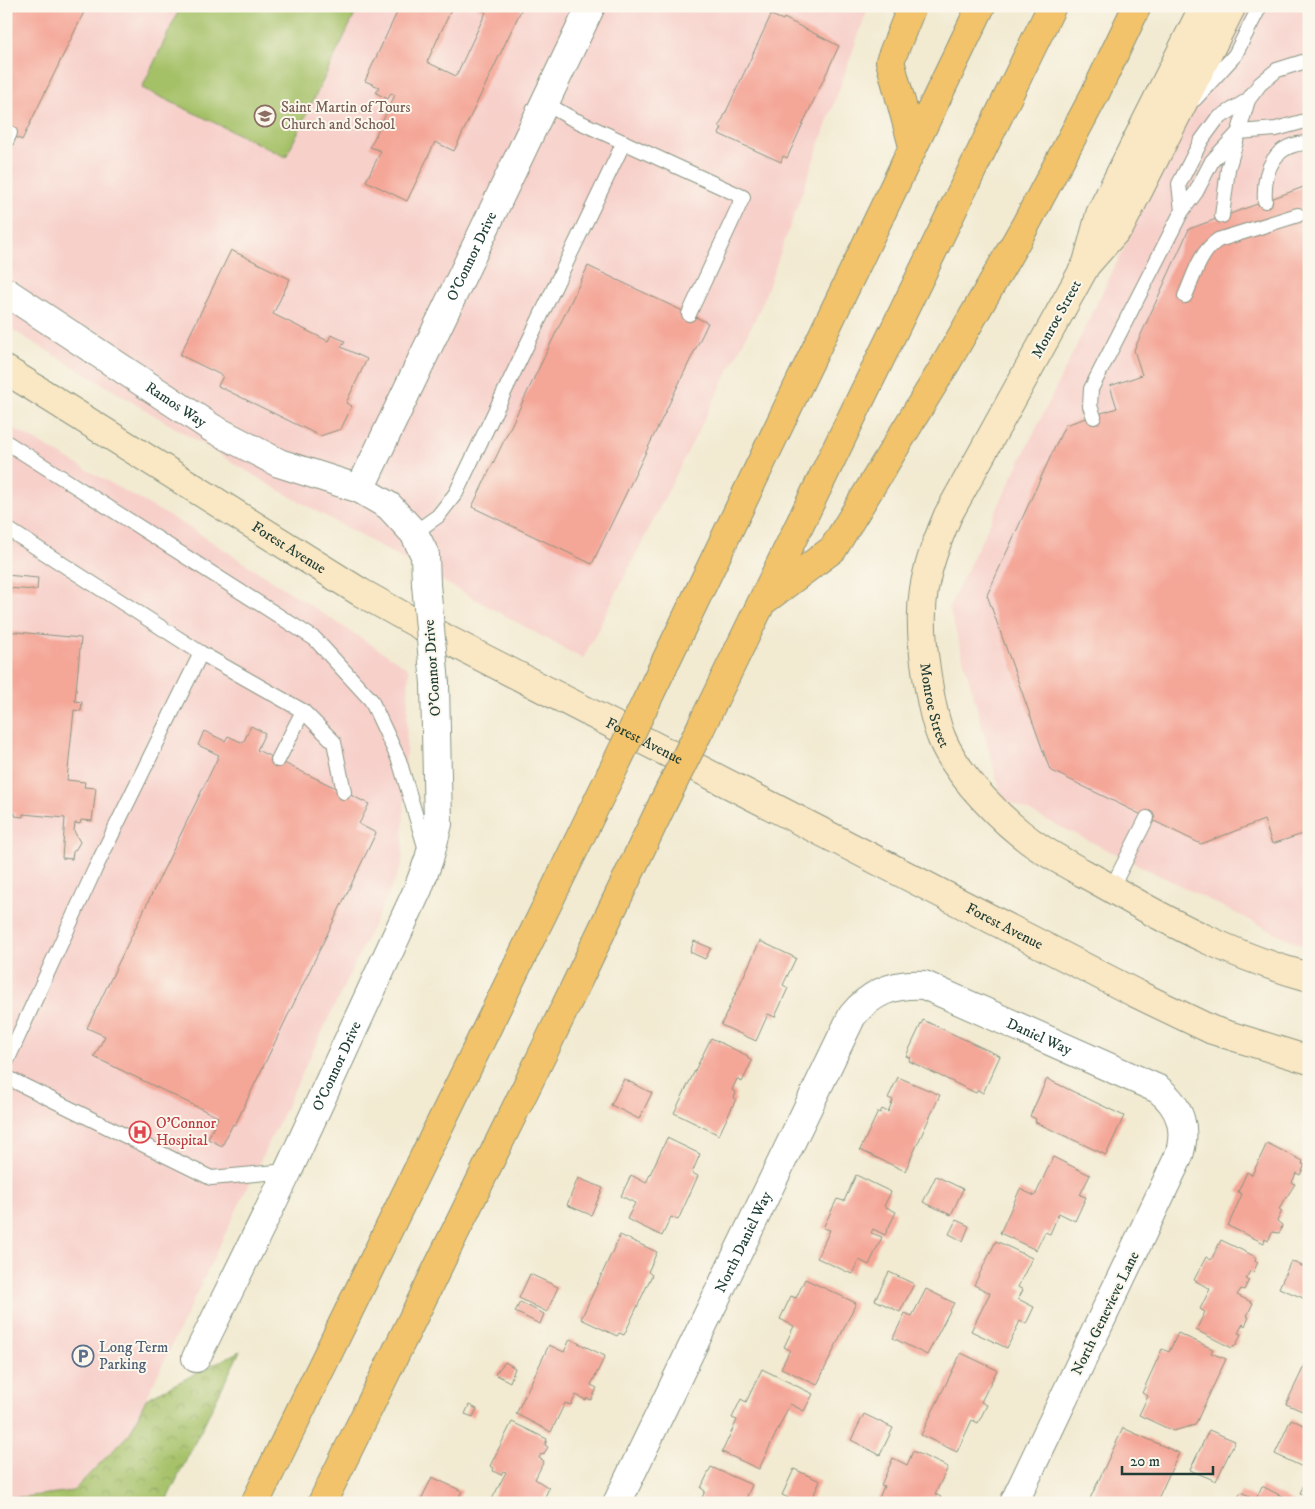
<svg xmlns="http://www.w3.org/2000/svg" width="1315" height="1509" viewBox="0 0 1315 1509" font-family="'IM FELL DW Pica',serif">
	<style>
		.built { fill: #f7d0ca }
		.park { fill: url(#park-crowns); stroke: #627f4e }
		.pitch { fill: #a5c168; stroke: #627f4e }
		.building { fill: #f4a697 }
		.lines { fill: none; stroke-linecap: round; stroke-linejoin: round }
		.service-casing { stroke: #889482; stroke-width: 16 }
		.minor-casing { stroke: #889482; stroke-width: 30 }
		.secondary-casing { stroke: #889482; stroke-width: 30 }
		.motorway-casing { stroke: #889482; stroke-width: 30 }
		.service { stroke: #fff; stroke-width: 14 }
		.minor { stroke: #fff; stroke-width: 28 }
		.secondary { stroke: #fae7c3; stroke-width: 28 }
		.motorway { stroke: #f2c36a; stroke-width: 28 }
		.minor-bridge-casing { stroke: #889482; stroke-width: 30; stroke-linecap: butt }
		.motorway-bridge-casing { stroke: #889482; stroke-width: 30; stroke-linecap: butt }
		.minor-bridge { stroke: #fff; stroke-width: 28 }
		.motorway-bridge { stroke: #f2c36a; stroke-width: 28 }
		.labels { text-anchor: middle; stroke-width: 4; stroke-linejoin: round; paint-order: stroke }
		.education-label { font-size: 15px; fill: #785e54; stroke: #fbf7ec; text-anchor: start }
		.street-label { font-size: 15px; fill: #1f3d34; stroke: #fbf7ec }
		.health-label { font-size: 15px; fill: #be3a42; stroke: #fbf7ec; text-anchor: start }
		.service-label { font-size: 15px; fill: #4e5e75; stroke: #fbf7ec; text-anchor: start }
	</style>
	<defs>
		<pattern id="park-crowns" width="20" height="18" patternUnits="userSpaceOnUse" patternTransform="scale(1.25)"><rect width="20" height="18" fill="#a5c168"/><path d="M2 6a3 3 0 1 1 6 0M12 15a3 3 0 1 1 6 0" fill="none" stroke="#869e56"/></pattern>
	</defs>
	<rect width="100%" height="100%" fill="#fbf7ec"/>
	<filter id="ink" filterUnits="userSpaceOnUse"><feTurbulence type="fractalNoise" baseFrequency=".02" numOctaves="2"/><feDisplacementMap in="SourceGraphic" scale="10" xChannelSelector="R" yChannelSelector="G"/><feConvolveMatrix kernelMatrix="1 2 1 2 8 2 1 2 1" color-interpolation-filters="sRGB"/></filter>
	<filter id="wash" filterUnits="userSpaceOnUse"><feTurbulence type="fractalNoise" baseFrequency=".0096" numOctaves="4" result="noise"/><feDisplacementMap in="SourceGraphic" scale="20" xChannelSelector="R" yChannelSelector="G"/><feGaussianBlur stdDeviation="1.12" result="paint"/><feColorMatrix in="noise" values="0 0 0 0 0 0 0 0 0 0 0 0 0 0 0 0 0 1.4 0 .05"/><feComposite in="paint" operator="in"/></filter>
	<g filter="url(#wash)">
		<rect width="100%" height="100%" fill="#f2ead1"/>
		<g class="built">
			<path d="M6,6H869L761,307L583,659L275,488L6,326Z"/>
			<path d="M1242,6H1309V949L1002,798L949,607Z"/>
			<path d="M6,424L192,529L409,669L402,865L146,1399L130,1433L73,1492L6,1499Z"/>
		</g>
		<path class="park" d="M240,1351L165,1503H6V1499L73,1491L130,1433L146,1399Z"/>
		<path class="pitch" d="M181,6H359L286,157L142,88Z"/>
		<g id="blocks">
			<g class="building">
				<path d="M6,6H87L22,140L6,132Z"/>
				<path d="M400,6H453L427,62L456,76L486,12L474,6H523L454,151L435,142L407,201L366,181L381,151L370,147L395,95L391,93L388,99L376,93L379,87L365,81Z"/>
				<path d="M771,15L783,20L784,18L839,46L787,158L783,156L781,162L719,134L722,128L719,127Z"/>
				<path d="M1309,185V850L1303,834L1272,844L1264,820L1201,844L1050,770L987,595L1065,425L1117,408L1110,386L1142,375L1134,350L1189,229Z"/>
				<path d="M231,250L290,279L273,314L328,341L331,335L345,341L341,347L367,359L346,403L352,406L341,429L320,436L218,386L223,376L180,355Z"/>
				<path d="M588,266L708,323L592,564L472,507Z"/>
				<path d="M6,575L38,578L37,590L6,588Z"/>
				<path d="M6,631L81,638L75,701L82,702L81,711L74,710L67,780L85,782L84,787L96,788L92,821L81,820L80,824L75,823L74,831L80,842L76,849L73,852L72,859L62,858L65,818L23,814V817L15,816V813L6,812Z"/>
				<path d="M251,726L265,733L257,750L369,804L359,824L376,833L235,1125L233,1124L222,1146L208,1139L218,1117L94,1057L105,1036L87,1028L219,755L198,745L204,731L225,741L228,736L243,743Z"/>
				<path d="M694,941L711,948L705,959L690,952Z"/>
				<path d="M760,941L796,958L783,985L788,988L775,1017L768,1014L756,1041L721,1025Z"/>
				<path d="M923,1020L1000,1056L983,1093L978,1090L976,1093L909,1061L910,1058L906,1056Z"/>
				<path d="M711,1038L748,1056L747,1058L752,1061L742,1082L737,1079L732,1090L736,1093L734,1098L736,1099L719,1135L674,1113Z"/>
				<path d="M898,1077L940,1095L905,1171L860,1150L878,1112L880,1113L882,1109L888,1112L893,1100L888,1098Z"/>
				<path d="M624,1079L652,1093L639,1119L611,1105Z"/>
				<path d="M1047,1079L1124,1116L1106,1155L1035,1122L1036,1119L1030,1116Z"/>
				<path d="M667,1138L700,1154L692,1173L698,1176L678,1220L671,1217L662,1236L627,1219L635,1203L621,1196L631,1175L646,1183Z"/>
				<path d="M1267,1143L1303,1161L1302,1164L1305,1165L1300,1175L1296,1173L1292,1183L1295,1184L1279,1209L1282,1211L1277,1221L1282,1225L1281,1230L1279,1233L1272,1232L1268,1241L1265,1239L1264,1243L1228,1226L1242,1194L1238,1192L1247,1172L1252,1175Z"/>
				<path d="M1053,1157L1090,1175L1080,1195L1086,1197L1075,1221L1059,1213L1050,1234L1045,1232L1036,1250L1000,1233L1020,1189L1035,1196Z"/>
				<path d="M856,1175L891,1192L884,1206L896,1212L885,1235L873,1229L871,1233L882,1237L869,1265L859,1260L852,1274L817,1258L830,1230L823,1228L837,1199L844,1201Z"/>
				<path d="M936,1176L963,1189L951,1215L923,1202Z"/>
				<path d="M578,1178L603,1188L591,1215L567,1205Z"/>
				<path d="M956,1220L969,1226L963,1241L949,1234Z"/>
				<path d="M620,1235L657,1252L648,1272L652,1275L624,1335L619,1333L617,1336L581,1319Z"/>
				<path d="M1221,1240L1256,1257L1255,1261L1258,1262L1253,1273L1250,1271L1246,1279L1249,1280L1244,1290L1241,1289L1237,1295L1253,1303L1247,1316L1249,1317L1245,1326L1243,1324L1238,1333L1241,1334L1236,1345H1234L1232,1348L1196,1330L1205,1312L1200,1309L1210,1289L1194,1280L1206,1257L1211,1260Z"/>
				<path d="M996,1241L1032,1258L1018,1287L1023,1290L1018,1299L1034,1307L1026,1324L1020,1321L1007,1348L971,1331L990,1293L974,1285Z"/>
				<path d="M1291,1261L1309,1269L1308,1300L1279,1288Z"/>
				<path d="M889,1272L914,1284L900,1312L875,1300Z"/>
				<path d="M530,1274L558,1287L547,1312L519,1298Z"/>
				<path d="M805,1279L856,1303L817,1385L781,1368L790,1350L784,1347L794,1326L780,1319L791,1296L796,1298Z"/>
				<path d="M926,1289L954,1303L927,1355L893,1338L905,1313L912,1316Z"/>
				<path d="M520,1302L544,1314L540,1324L515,1312Z"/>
				<path d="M1178,1333L1213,1349L1211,1353L1226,1359L1195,1425L1173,1431L1139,1415L1148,1396L1142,1393L1162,1349L1169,1352Z"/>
				<path d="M570,1339L605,1356L591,1385L597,1388L591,1400L587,1398L586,1400L576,1395L571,1405L565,1403L551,1432L516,1414L549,1345L564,1352Z"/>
				<path d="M961,1353L997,1370L981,1402L987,1405L978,1423L972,1420L957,1452L921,1435Z"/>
				<path d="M1309,1356V1414L1286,1404Z"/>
				<path d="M505,1362L515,1368L510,1382L495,1374Z"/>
				<path d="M762,1369L813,1394L804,1411L790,1404L759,1469L722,1452L737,1420L732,1418L741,1399L746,1402Z"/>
				<path d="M469,1405L477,1409L473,1417L465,1414Z"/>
				<path d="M864,1414L893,1428L880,1455L851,1440Z"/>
				<path d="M1291,1419L1309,1428V1470L1275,1454Z"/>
				<path d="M512,1422L547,1439L545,1445L548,1447L543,1455L541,1454L539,1458L544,1461L535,1479L549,1488L542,1503H490L506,1472L503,1471L501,1475L493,1471L494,1468L490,1466Z"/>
				<path d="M1123,1428L1179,1453L1156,1503H1088Z"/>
				<path d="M1209,1430L1235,1441L1216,1481L1190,1470Z"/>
				<path d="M913,1451L948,1467L935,1494L941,1497L939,1503H877L884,1486L881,1485L893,1458L907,1465Z"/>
				<path d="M711,1467L752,1485L744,1503H694L695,1500L700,1502L705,1491L701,1488Z"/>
				<path d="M794,1469L820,1481L810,1503H799L782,1495Z"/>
				<path d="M1309,1475V1497L1300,1493Z"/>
				<path d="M432,1477L462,1491L456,1503L420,1502Z"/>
				<path d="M1262,1486L1295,1503H1235L1241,1492L1256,1499Z"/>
			</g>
		</g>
	</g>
	<g filter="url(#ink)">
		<use href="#blocks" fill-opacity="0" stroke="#889482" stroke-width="1"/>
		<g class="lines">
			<g class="service-casing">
				<g id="service">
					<path d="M1195,99L1235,55L1260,6"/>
					<path d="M545,103L571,118L743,197L689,314"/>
					<path d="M6,142L10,133"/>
					<path d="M1265,201C1263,170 1274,143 1309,143"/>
					<path d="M1182,211L1179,184L1201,141L1217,119L1248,100"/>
					<path d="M1222,216L1228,169L1248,100L1260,84L1277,70L1309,60"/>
					<path d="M1185,296C1194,276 1199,253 1218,240L1298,215"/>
					<path d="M1094,417L1090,406L1091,389L1182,211L1196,192L1212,161L1239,132L1276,129L1309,120"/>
					<path d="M6,442L315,639L371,700L399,760L426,850"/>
					<path d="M6,528L201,653L303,711L334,742L344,792"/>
					<path d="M414,533L438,516L456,493L624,142"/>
					<path d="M278,760L303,711"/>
					<path d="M1111,889L1147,818"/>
					<path d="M6,1063L95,869L201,653"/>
					<path d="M6,1077L211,1178L288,1171"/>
				</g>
			</g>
			<g class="minor-casing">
				<g id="minor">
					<path id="s1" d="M6,292L212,428L279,463L360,489L389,506L414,533L425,555L426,584"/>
					<path id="s2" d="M360,489L591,6"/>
					<path id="s3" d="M196,1358L288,1171L418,889L429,859L438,824L435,684"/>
					<path id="s4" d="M617,1503L852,1016C871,992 894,983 924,985L1158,1089C1181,1107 1188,1130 1178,1158L1014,1503"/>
				</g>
			</g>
			<g class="secondary-casing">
				<g id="secondary">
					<path id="s5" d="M1232,6L1121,225L1086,265L948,515C923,573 916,605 926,669C929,691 933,718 942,739C958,777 1005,825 1040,848C1063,863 1088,875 1112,889C1175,926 1238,958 1309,977"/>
					<path d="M1088,259L1100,214L1204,6"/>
					<path id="s6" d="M6,370L360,592L423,627L1135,993L1212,1030L1309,1060"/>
				</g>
			</g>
			<g class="motorway-casing">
				<g id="motorway">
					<path d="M912,6L890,61L913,146"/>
					<path d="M766,599L833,549L945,365L1025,226L1095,94L1137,6"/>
					<path d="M647,700L981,6"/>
					<path d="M701,727L1052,6"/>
					<path d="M255,1503L610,776"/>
					<path d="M322,1503L547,1045L663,803"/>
				</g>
			</g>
			<use href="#service" class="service"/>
			<use href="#minor" class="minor"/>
			<use href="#secondary" class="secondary"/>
			<use href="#motorway" class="motorway"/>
			<g class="minor-bridge-casing">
				<path id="minor-bridge" d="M426,584L435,684"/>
			</g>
			<g class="motorway-bridge-casing">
				<g id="motorway-bridge">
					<path d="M610,776L647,700"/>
					<path d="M663,803L701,727"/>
				</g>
			</g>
			<use href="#minor-bridge" class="minor-bridge"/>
			<use href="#motorway-bridge" class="motorway-bridge"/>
		</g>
	</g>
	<defs>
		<g id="school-ring" transform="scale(1.125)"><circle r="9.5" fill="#fbf7ec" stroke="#8d6e63" stroke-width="1.5"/><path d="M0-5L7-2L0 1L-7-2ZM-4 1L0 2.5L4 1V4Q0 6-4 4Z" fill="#8d6e63"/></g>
		<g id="hospital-ring" transform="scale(1.125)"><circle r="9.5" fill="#fbf7ec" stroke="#e0444e" stroke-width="1.5"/><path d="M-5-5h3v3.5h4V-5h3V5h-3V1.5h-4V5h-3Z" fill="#e0444e"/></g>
		<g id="parking-ring" transform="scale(1.125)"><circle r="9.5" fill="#fbf7ec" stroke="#5c6f8a" stroke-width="1.5"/><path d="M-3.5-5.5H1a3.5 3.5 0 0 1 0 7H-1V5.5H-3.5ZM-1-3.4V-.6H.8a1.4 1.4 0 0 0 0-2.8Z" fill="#5c6f8a"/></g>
	</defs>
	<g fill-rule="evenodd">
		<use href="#school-ring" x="265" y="116"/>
		<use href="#hospital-ring" x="140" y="1132"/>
		<use href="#parking-ring" x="83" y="1356"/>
	</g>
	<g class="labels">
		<g class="education-label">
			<text x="281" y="112">Saint Martin of Tours<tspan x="281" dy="17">Church and School</tspan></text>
		</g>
		<g class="street-label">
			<text dy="5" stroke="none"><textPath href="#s2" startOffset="258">O’Connor Drive</textPath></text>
			<text transform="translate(1056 319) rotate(-61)" y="5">Monroe Street</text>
			<text dy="5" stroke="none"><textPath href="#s1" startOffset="204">Ramos Way</textPath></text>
			<text dy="5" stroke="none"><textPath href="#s6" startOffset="334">Forest Avenue</textPath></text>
			<text transform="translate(432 668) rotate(-94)" y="5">O’Connor Drive</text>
			<text dy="5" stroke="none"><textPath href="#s5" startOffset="780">Monroe Street</textPath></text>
			<text dy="5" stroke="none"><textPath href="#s6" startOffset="739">Forest Avenue</textPath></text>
			<text dy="5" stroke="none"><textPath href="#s6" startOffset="1144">Forest Avenue</textPath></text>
			<text dy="5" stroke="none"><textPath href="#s4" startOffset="749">Daniel Way</textPath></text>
			<text dy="5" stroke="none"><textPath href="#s3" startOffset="324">O’Connor Drive</textPath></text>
			<text dy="5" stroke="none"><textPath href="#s4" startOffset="290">North Daniel Way</textPath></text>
			<text transform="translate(1105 1313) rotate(-64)" y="5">North Genevieve Lane</text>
		</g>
		<g class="health-label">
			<text x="156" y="1128">O’Connor<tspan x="156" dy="17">Hospital</tspan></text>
		</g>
		<g class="service-label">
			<text x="99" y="1352">Long Term<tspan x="99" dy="17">Parking</tspan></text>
		</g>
	</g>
	<rect width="1315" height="1509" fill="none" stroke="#fbf7ec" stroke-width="25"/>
	<path d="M1122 1466v8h91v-8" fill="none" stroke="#1f3d34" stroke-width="2.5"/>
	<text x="1130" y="1466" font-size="15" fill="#1f3d34" stroke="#fbf7ec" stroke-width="4" paint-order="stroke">20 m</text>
</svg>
